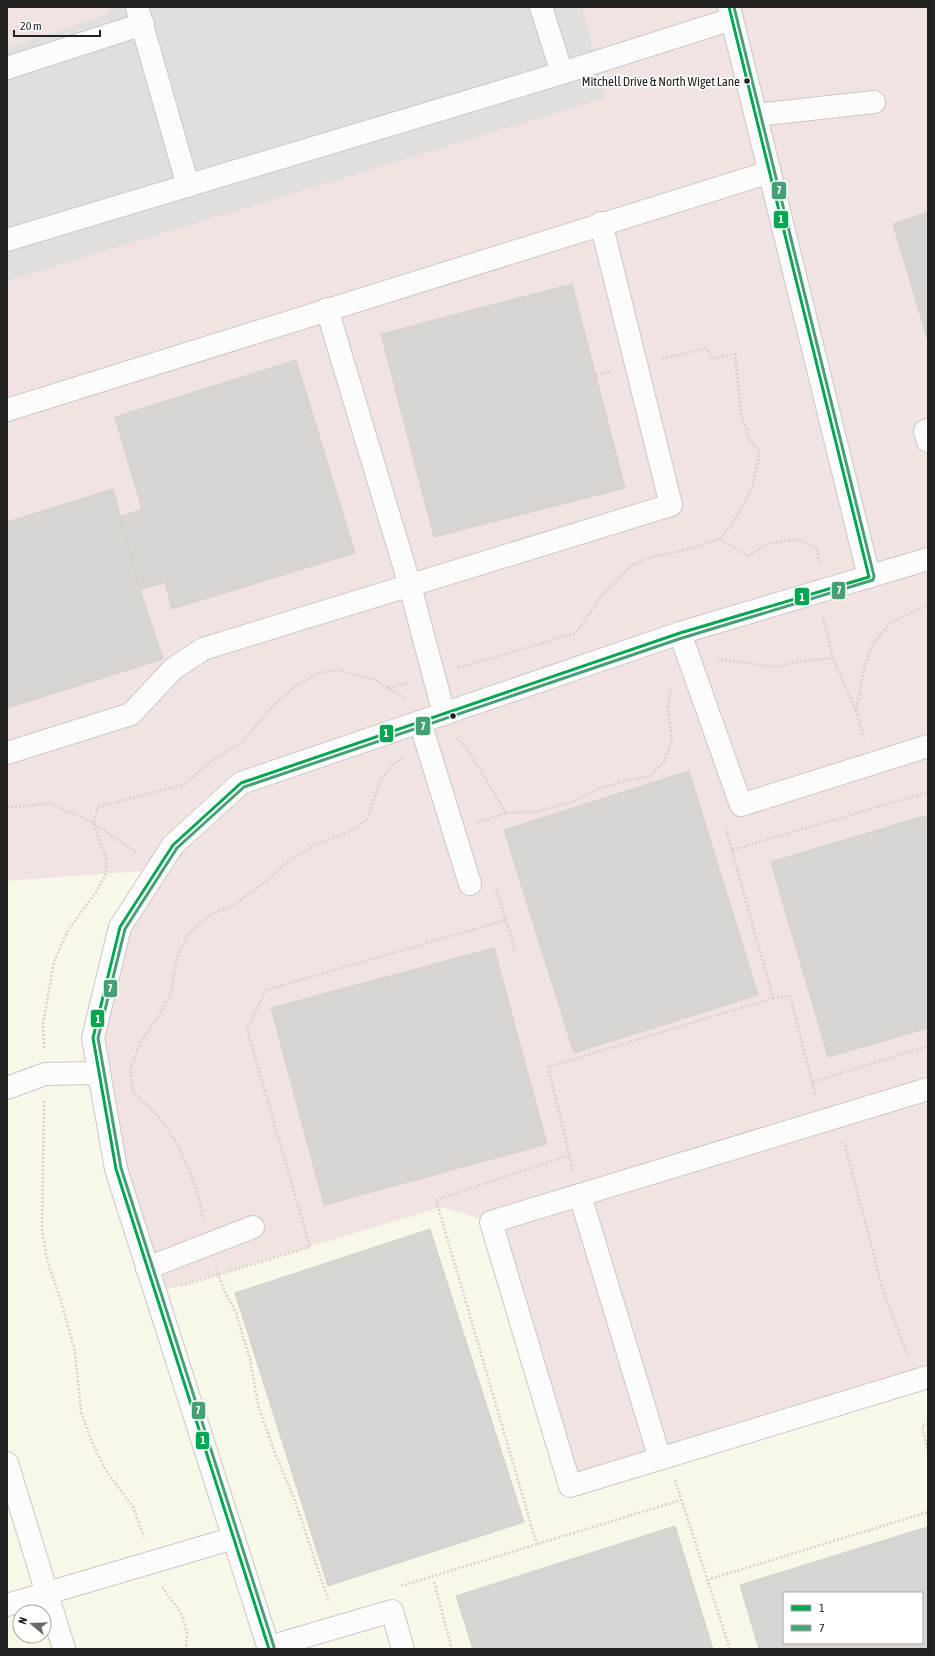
<svg xmlns="http://www.w3.org/2000/svg" width="935" height="1656" viewBox="0 0 935 1656" font-family="'Asap Condensed',sans-serif">
	<style>
		.commercial { fill: #f1e3e1 }
		.education { fill: #f8f7e8; fill-rule: evenodd }
		.parking { fill: #e0dfde }
		.building { fill: #d7d4d2; stroke: #d3d0cc; fill-rule: evenodd }
		.lines { fill: none; stroke-linecap: round; stroke-linejoin: round }
		.minor-casing { stroke: #c9c8c7; stroke-width: 24 }
		.path { stroke: #dccecd; stroke-width: 2.5; stroke-dasharray: 2 2; stroke-linecap: butt }
		.minor { stroke: #fdfcfc; stroke-width: 22 }
		.bus-1-casing { stroke: #fff; stroke-width: 6 }
		.bus-2-casing { stroke: #fff; stroke-width: 6 }
		.bus-1 { stroke: #00a651; stroke-width: 3 }
		.bus-2 { stroke: #46a076; stroke-width: 3 }
		.bus-dot { fill: #222; stroke: #fff; stroke-width: 1.5 }
		.labels { text-anchor: middle; stroke-width: 3.5; stroke-linejoin: round; paint-order: stroke }
		.bus-label { font-size: 13px; fill: #222; stroke: #fff; text-anchor: end }
		.line-badge { stroke: #fff; stroke-width: 1.5 }
		.badge-label { font-size: 11px; text-anchor: middle; font-weight: bold; fill: #fff }
	</style>
	<rect width="100%" height="100%" fill="#f0eeeb"/>
	<path class="commercial" d="M7,7H928V1382L576,1486L442,1207L155,1293L93,1038L120,927L156,870L7,881Z"/>
	<path class="education" d="M157,870L120,927L93,1038L155,1293L442,1207L491,1222L570,1486L928,1377V1649H7V881ZM784,1593H922V1643H784ZM20,1612H44V1636H20Z"/>
	<path class="parking" d="M109,7H582L605,98L7,281V48L111,13Z"/>
	<g class="building">
		<path d="M928,212V341L893,224Z"/>
		<path d="M572,284L625,488L434,537L381,334Z"/>
		<path d="M296,360L355,553L172,609L165,582L140,590L120,517L142,509L115,417Z"/>
		<path d="M113,489L140,590L163,659L7,708V522Z"/>
		<path d="M689,771L758,995L574,1053L504,830Z"/>
		<path d="M928,815V1028L828,1057L771,862Z"/>
		<path d="M494,948L547,1144L324,1205L271,1008Z"/>
		<path d="M430,1229L524,1522L328,1586L235,1293Z"/>
		<path d="M675,1526L713,1649H473L456,1596Z"/>
		<path d="M927,1527L928,1649H759L740,1585ZM784,1593H922V1643H784Z"/>
	</g>
	<g class="lines">
		<g class="minor-casing">
			<g id="minor">
				<path d="M137,7L188,186"/>
				<path d="M541,7L562,73"/>
				<path d="M729,7L869,577"/>
				<path d="M7,68L143,24"/>
				<path d="M756,115L874,102"/>
				<path d="M7,240L562,73L732,19"/>
				<path d="M327,309L410,586L444,714"/>
				<path d="M7,410L770,172"/>
				<path d="M928,430L925,431L928,441"/>
				<path d="M680,633L741,805L928,746"/>
				<path d="M420,722L470,884"/>
				<path d="M7,753L131,714L173,669L203,649L671,505L601,223"/>
				<path d="M7,1088L45,1074L99,1073"/>
				<path d="M928,1089L491,1222L570,1486L928,1377"/>
				<path d="M580,1195L660,1459"/>
				<path d="M147,1268L253,1227"/>
				<path d="M7,1463L64,1649"/>
				<path d="M7,1605L234,1538"/>
				<path d="M269,1647L392,1611L403,1649"/>
				<path d="M269,1649L116,1169L93,1038L120,927L173,845L241,783L680,633L928,559"/>
			</g>
		</g>
		<g class="path">
			<path d="M662,359L706,348L713,359L735,354L741,413L750,441L760,451L752,488L734,521L720,539"/>
			<path d="M596,375L612,371"/>
			<path d="M823,618L833,658"/>
			<path d="M717,659L775,667L802,661L833,658L856,711"/>
			<path d="M458,668L576,633L602,595L632,565L652,557L685,550L720,539L748,556L768,544L796,539L817,548L819,565"/>
			<path d="M388,688L409,682"/>
			<path d="M456,738L467,748L506,813L535,812L569,803L598,789L625,781L650,776L664,762L672,741L668,709L671,688"/>
			<path d="M864,739L856,711L864,669L871,647L890,623L928,605"/>
			<path d="M7,808L49,803L93,823L137,853"/>
			<path d="M477,823L506,813"/>
			<path d="M732,850L928,792"/>
			<path d="M496,888L515,950"/>
			<path d="M773,998L790,996L816,1097"/>
			<path d="M44,1048L43,1024L54,962L67,932L96,892L106,874V858L93,823L98,807L185,784L211,761L242,742L273,706L298,684L320,673L339,670L375,680L406,699"/>
			<path d="M813,1082L928,1046"/>
			<path d="M44,1101L42,1231L48,1263L61,1301L75,1351L81,1412L91,1440L105,1469L133,1507L144,1537"/>
			<path d="M842,1142L845,1145L884,1294L908,1356"/>
			<path d="M573,1170L548,1067L773,998L725,826"/>
			<path d="M203,1220L199,1199L189,1169L177,1144L159,1117L133,1092L130,1070L140,1042L157,1019L171,993L177,956L188,934L210,915L234,905L267,881L284,864L315,845L351,831L367,820L381,779L394,763L404,758"/>
			<path d="M216,1269L225,1292L236,1313L250,1359L258,1405L276,1456L294,1498L329,1602"/>
			<path d="M181,1286L310,1247L247,1029L266,990L506,920"/>
			<path d="M928,1424L922,1426L928,1452"/>
			<path d="M675,1480L730,1649"/>
			<path d="M537,1545L436,1200L570,1155"/>
			<path d="M707,1580L928,1512"/>
			<path d="M434,1582L452,1649"/>
			<path d="M401,1586L681,1500"/>
			<path d="M162,1587L181,1613L187,1632L186,1649"/>
		</g>
		<use href="#minor" class="minor"/>
		<g class="bus-1-casing">
			<path id="bus-1" d="M269,1649L116,1169L93,1038L120,927L173,845L241,783L680,633L869,577L729,7"/>
		</g>
		<g class="bus-2-casing">
			<path id="bus-2" d="M274,1647L121,1168L98,1038L125,929L177,848L244,787L682,638L873,580L874,576L734,7"/>
		</g>
		<use href="#bus-1" class="bus-1"/>
		<use href="#bus-2" class="bus-2"/>
	</g>
	<g class="bus-dot">
		<circle cx="747" cy="81" r="3.5"/>
		<circle cx="453" cy="716" r="3.5"/>
	</g>
	<g class="labels">
		<g class="bus-label">
			<text x="740" y="86">Mitchell Drive &amp; North Wiget Lane</text>
		</g>
	</g>
	<g class="line-badge">
		<rect x="771" y="181" width="16" height="19" rx="4" fill="#46a076"/>
		<rect x="773" y="210" width="16" height="19" rx="4" fill="#00a651"/>
		<rect x="831" y="581" width="15" height="19" rx="4" fill="#46a076"/>
		<rect x="794" y="587" width="16" height="19" rx="4" fill="#00a651"/>
		<rect x="415" y="716" width="16" height="20" rx="4" fill="#46a076"/>
		<rect x="379" y="724" width="15" height="19" rx="4" fill="#00a651"/>
		<rect x="103" y="979" width="15" height="19" rx="4" fill="#46a076"/>
		<rect x="90" y="1009" width="15" height="19" rx="4" fill="#00a651"/>
		<rect x="191" y="1401" width="15" height="19" rx="4" fill="#46a076"/>
		<rect x="195" y="1431" width="15" height="19" rx="4" fill="#00a651"/>
	</g>
	<g class="badge-label">
		<text x="779" y="194">7</text>
		<text x="781" y="223">1</text>
		<text x="839" y="594">7</text>
		<text x="802" y="601">1</text>
		<text x="423" y="730">7</text>
		<text x="386" y="737">1</text>
		<text x="110" y="992">7</text>
		<text x="98" y="1023">1</text>
		<text x="198" y="1414">7</text>
		<text x="203" y="1444">1</text>
	</g>
	<rect width="935" height="1656" fill="none" stroke="#222222" stroke-width="16"/>
	<rect x="783" y="1592" width="140" height="52" fill="#ffffff" stroke="#a7a7a7"/>
	<rect x="791" y="1605" width="20" height="6" fill="#00a651" stroke="#a7a7a7"/>
	<text x="819" y="1612" font-size="12" fill="#222222">1</text>
	<rect x="791" y="1625" width="20" height="6" fill="#46a076" stroke="#a7a7a7"/>
	<text x="819" y="1632" font-size="12" fill="#222222">7</text>
	<g transform="translate(32 1624) rotate(289)"><circle r="19" fill="#ffffff" stroke="#a7a7a7"/>
	<path d="M0-3L7 15L0 10L-7 15Z" fill="#6a6968"/>
	<text y="-6" font-size="11" font-weight="bold" text-anchor="middle" fill="#222222">N</text>
	</g>
	<path d="M14 30v6h86v-6" fill="none" stroke="#222222" stroke-width="2"/>
	<text x="20" y="30" font-size="12" fill="#222222" stroke="#ffffff" stroke-width="3" paint-order="stroke">20 m</text>
</svg>
